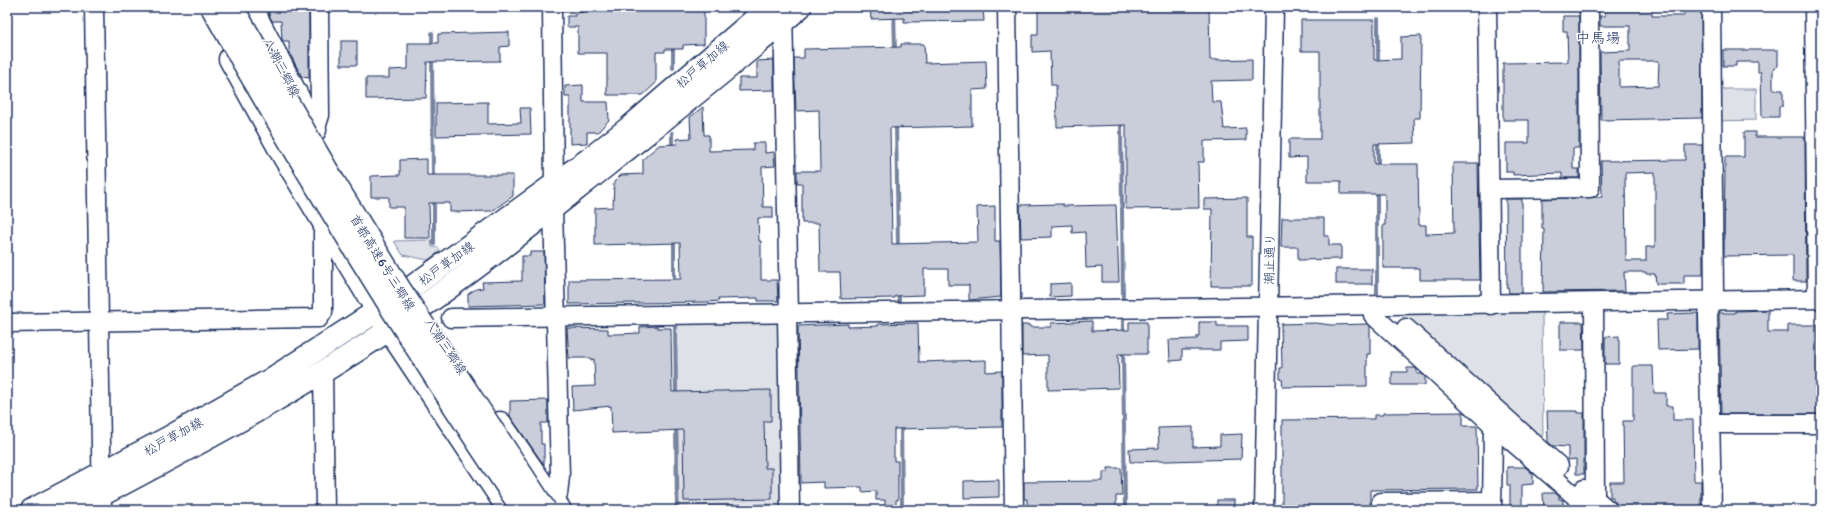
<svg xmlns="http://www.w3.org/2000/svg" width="1828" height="517" viewBox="0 0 1828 517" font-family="Itim,'Klee One',sans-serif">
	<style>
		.green { fill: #dee1e7; stroke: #7c88a2 }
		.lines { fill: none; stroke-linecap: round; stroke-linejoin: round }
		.stream { stroke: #77839f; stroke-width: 4 }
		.building { fill: #caceda; stroke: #1b2f5e; fill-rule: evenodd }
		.minor-casing { stroke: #1b2f5e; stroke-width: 21 }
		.major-casing { stroke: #1b2f5e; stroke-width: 25 }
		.minor { stroke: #fff; stroke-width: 18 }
		.major { stroke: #fff; stroke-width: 22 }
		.highway-bridge-casing { stroke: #1b2f5e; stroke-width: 25; stroke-linecap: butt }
		.highway-bridge { stroke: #fff; stroke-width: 22 }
		.labels { text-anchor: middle; stroke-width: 3; stroke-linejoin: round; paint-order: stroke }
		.street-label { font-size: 13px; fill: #1b2f5e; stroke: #fff }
		.quarter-label { font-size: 15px; fill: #1b2f5e; stroke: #fff }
	</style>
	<rect width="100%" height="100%" fill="#fff"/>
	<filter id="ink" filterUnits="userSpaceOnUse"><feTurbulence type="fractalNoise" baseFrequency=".025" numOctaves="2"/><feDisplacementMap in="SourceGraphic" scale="8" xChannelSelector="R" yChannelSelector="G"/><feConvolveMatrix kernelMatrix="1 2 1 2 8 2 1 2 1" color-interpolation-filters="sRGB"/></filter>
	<g filter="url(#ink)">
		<g class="green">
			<path d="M1717,89H1756V120L1718,121Z"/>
			<path d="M431,240L432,247H438L440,251L428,260L403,255L394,241Z"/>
			<path d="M1542,310L1543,445L1404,322L1403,317L1404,313Z"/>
			<path d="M781,322L784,504L679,506L676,324Z"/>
		</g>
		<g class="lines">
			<g class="stream">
				<path d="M894,7L895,53"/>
				<path d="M432,33V48"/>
				<path d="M673,45V68"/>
				<path d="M432,57L433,180"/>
				<path d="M1378,65V19"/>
				<path d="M896,123L898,249"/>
				<path d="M1121,125L1123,298"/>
				<path d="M672,133V148"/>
				<path d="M1378,169V140"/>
				<path d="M434,199V244"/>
				<path d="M674,239V284"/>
				<path d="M899,291V301"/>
				<path d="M1377,297V190"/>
				<path d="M1123,320V334"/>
				<path d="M675,325L676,397"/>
				<path d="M1123,349L1125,510"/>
				<path d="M901,423L902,510"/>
				<path d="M676,425L677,510"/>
			</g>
		</g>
		<g class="building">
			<path d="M269,7H309V78L302,77L289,52V41H283L282,39L281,21H272L269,15Z"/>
			<path d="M583,7H704V44L683,45V49H665V52H656V83L643,95H607V53H578V27H567V16H575V13L583,12Z"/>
			<path d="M870,7H983L984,21L904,22V18L871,19Z"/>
			<path d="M1038,7H1209L1210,60L1252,59V80L1211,81L1212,102H1221L1224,129L1246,128V140L1204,141V162H1198L1199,208L1126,209V125L1057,127L1056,85H1051L1050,51L1032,52V35H1038Z"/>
			<path d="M1605,7H1652V16H1684V7H1701L1702,118L1601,120L1600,52L1630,51V26H1600V16H1605ZM1619,61H1659L1658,86L1619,87Z"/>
			<path d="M1563,16H1579V148H1573V169H1579V178H1562V173L1513,175V172H1506V143H1529V120H1503V63L1568,62L1567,31H1563Z"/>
			<path d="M1301,20H1374V60L1401,59V37L1421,36L1420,118H1414L1415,143L1374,144V164H1418L1419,225H1426V234L1454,233L1453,163H1478L1480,280H1420V268H1383V225H1385V194H1341V181H1307V157L1289,158V139H1320V51H1301Z"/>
			<path d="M509,32V46L500,47V61L427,62L426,98L366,99V78H389V70L408,69V43H438V34Z"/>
			<rect x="341" y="41" width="16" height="24"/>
			<path d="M901,44H924L925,63L986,61L987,89L972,90V126L890,128L892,244L978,242L977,207L995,206V241H1000L1001,297L969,300V285H948V269H924V295L895,296V298L841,299L840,272H820L819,223H802V183H797V171H820L819,110L796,111L794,58H804V49L901,47Z"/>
			<path d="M1723,50H1778V66L1773,69V90H1783V106H1779V117H1762L1761,72H1758V62H1736V66H1723Z"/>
			<path d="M774,60V90L739,91V78H757V61Z"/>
			<path d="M583,85V102H608L609,120L598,132H587V143L570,144V97H565V86Z"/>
			<path d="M488,102V124L521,123L520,108H530L531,134L436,136V103Z"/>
			<path d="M703,107L704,135H709V151L753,150V143H765V153L774,152L775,166L762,167L763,207H773V218H758L759,241H761V280H777L778,301H758V298L718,299L719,301L707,302L569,304V280L681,279L680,243L595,245V208L613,207L614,182L621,175L643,174V159L659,145L677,144L676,139L691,138L690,117Z"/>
			<path d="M1744,132H1755V137H1805L1806,281H1793V255L1724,256L1725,157H1744Z"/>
			<path d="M1685,145H1702L1703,275H1684V284H1656L1655,274H1646V272H1624L1625,291L1543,292L1544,228H1542V199L1602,197L1601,161L1685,160ZM1655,172V247H1646V261H1626L1625,173Z"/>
			<path d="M427,159V175H513V196L492,211L450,212V203H429L430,238H404V207H389V197H371V176L400,175V160Z"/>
			<path d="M1247,198V237H1252V286H1211L1212,209H1204V199Z"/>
			<path d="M1506,199H1522V293H1509L1508,287L1507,288Z"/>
			<path d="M1063,204V206L1116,205L1119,282H1102V267L1086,268L1085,232L1072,233V225L1052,226V237L1021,238L1020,205Z"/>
			<path d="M1282,218H1324V236H1329V245H1341V259L1298,260V247H1281Z"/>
			<path d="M530,252H544L545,304L468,306V294L476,289L483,288L482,282L522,281V256H530Z"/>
			<rect x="1336" y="269" width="36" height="15"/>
			<path d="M1071,283V296L1050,297V284Z"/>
			<path d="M1768,310V332H1788V325H1818L1819,414H1721L1719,313H1735V311Z"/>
			<path d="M1698,313V349L1658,350L1657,320H1668L1667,314Z"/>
			<path d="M1092,321V331L1129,330V322H1147V354H1118L1119,388L1048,390V355L1022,356V325H1030V327H1051V323Z"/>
			<path d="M1199,322H1217V326H1248V341L1220,342V350H1182V360L1170,361L1169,340L1197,339V336H1199Z"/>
			<path d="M1560,322H1583L1584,350H1560Z"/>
			<path d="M918,323L919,362L986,360V372L1002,371V427L894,429V461H898V500H896V510H885V500H876V491L862,492V487L824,488V482L801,483L798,326L848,324V327L878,326V324Z"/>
			<path d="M1316,323L1331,325L1368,324L1370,326V354H1367V386L1283,387L1282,379H1280V368H1282L1281,324Z"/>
			<path d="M657,326V328H671L672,392L771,390V421H764L765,468H772V499L684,501L683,430L612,433L611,406L573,410L572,387L595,386L594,359L591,360V358H569L567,328L608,329V334H618L640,333V327Z"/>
			<path d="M1619,336V364H1605V337Z"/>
			<path d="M1633,366H1653L1654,393H1666V406H1673V420H1693L1694,481H1701V507L1634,510V508H1622V506H1618L1616,502L1613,500V497H1610V482H1624L1623,421H1633Z"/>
			<path d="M1407,368H1415L1417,370V374H1422L1425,377V385H1392V372H1407Z"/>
			<path d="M548,400V423H541V444H544V465L510,416V401Z"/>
			<path d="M1547,411H1578V413H1584V474H1576V459L1568,460V447L1553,446L1548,442Z"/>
			<path d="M1463,412V426H1477L1478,489L1370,490V510H1282V420L1374,419V415H1383V413Z"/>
			<path d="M1193,427V447L1220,446V435L1242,434L1241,459L1130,462L1129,449L1159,448L1158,428Z"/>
			<path d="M1507,467H1525L1533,474V484L1522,485V509H1510V485H1507Z"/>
			<path d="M1108,468H1121L1122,496H1116V510H1027V499H1024V482L1103,481V472H1108Z"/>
			<path d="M999,480V497L964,498V481Z"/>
			<path d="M1543,493H1555L1559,496V499L1563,500V510H1544Z"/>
			<rect x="1217" y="500" width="17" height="10"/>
		</g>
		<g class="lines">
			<g class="minor-casing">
				<g id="minor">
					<path d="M94,7L102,510"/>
					<path d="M552,7L554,186"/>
					<path d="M783,7L789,314"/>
					<path d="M1007,7L1014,510"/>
					<path d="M1487,7L1491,305"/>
					<path d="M1711,7L1714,293L1708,314L1712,510"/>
					<path d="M1814,7L1817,299"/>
					<path d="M309,136L315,131L320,115L319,7"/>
					<path d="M1490,189L1590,188L1589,7"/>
					<path d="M553,208L560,476L558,494L554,500"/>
					<path d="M1594,303L1595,499"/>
					<path d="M1372,307L1373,315L1493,425L1591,510"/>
					<path d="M787,314L790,510"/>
					<path d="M451,318L1821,299"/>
					<path d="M7,323L319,318L323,312V222"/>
					<path d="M1406,328L1559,466"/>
					<path d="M323,371L325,510"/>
					<path d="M1711,424H1821"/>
					<path d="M1584,489L1608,510"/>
					<path d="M1264,510L1274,7"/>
					<path d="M1381,510V502L1492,501"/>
					<path d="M1492,510L1493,425"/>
				</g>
			</g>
			<g class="major-casing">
				<g id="major">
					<path d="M251,7L315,130"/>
					<path d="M230,59L284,157L389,330L509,510"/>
					<path d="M500,423L560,510"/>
					<path d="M32,510L166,439L270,380L394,300L588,160L630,127L769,7"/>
					<path d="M73,510C180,453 289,397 390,329C465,279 536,221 607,165C672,113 737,62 800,7"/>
				</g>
			</g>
			<use href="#minor" class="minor"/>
			<use href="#major" class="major"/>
			<g class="highway-bridge-casing">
				<g id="highway-bridge">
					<path d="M212,7C309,179 413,347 523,510"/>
					<path d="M232,7L332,179L399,288L545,510"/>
				</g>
			</g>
			<use href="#highway-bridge" class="highway-bridge"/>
		</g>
	</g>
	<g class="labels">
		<g class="street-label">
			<text transform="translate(702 64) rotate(-41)" y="5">松戸草加線</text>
			<text transform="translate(282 67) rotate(63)" y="5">八潮三郷線</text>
			<text transform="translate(1269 259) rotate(-89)" y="5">潮止通り</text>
			<text transform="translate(383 262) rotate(58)" y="5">首都高速6号三郷線</text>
			<text transform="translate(446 263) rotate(-36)" y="5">松戸草加線</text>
			<text transform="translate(446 346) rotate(56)" y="5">八潮三郷線</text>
			<text transform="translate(173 436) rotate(-29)" y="5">松戸草加線</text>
		</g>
		<g class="quarter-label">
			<text x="1598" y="43">中馬場</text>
		</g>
	</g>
	<rect width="1828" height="517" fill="none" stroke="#fff" stroke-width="24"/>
	<rect x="12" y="12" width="1804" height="493" fill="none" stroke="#1b2f5e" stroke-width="1.5" filter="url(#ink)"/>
</svg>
